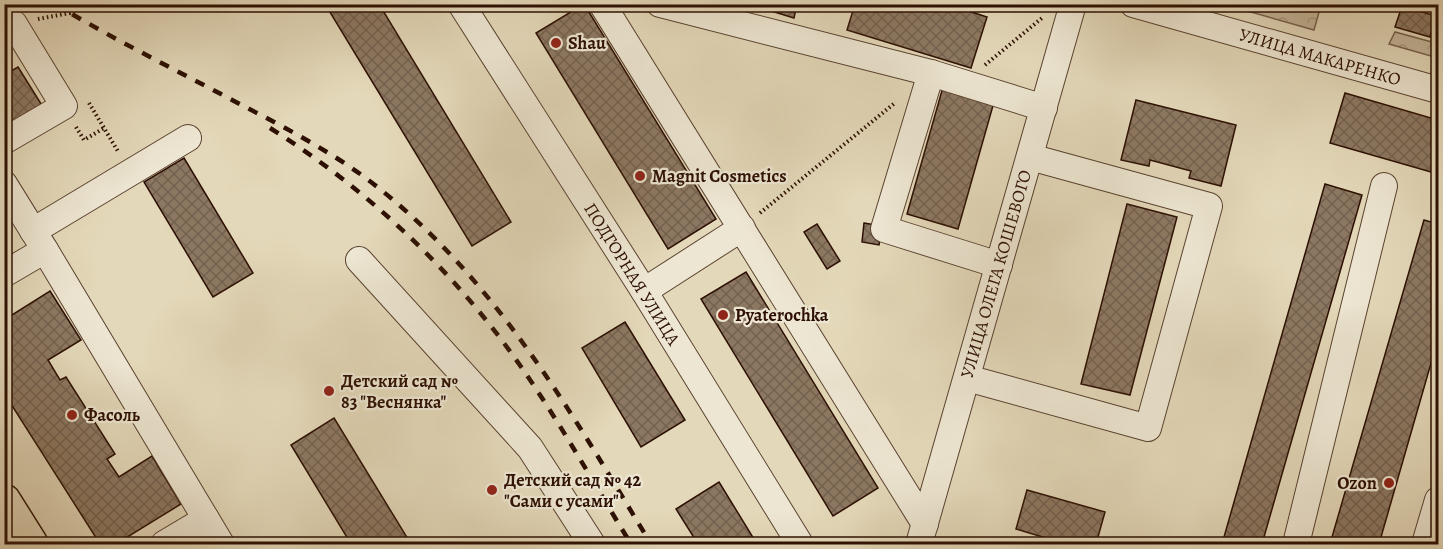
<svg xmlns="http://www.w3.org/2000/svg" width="1443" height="549" viewBox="0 0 1443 549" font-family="Alegreya,serif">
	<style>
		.forest { fill: url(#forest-crowns); stroke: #78634e; stroke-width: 1.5 }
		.building { fill: url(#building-cross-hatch); stroke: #2d1003; stroke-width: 1.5 }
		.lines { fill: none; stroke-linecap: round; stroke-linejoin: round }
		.minor-casing { stroke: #5a4230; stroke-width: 28 }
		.major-casing { stroke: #2d1003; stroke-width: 36 }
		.path { stroke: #2d1003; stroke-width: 4; stroke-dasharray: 1.5 3; stroke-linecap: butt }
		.minor { stroke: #ede6d2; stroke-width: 26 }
		.major { stroke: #e3d8b9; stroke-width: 33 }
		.rail { stroke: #2d1003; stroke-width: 4.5; stroke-dasharray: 10 10; stroke-linecap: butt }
		.poi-dot { fill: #8f2418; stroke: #ede6d2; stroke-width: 2 }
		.labels { text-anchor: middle; stroke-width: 4.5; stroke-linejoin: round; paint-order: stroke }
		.poi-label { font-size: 18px; font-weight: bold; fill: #2d1003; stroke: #ede6d2; text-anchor: start }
		.street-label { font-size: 18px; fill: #2d1003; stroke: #ede6d2 }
	</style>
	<defs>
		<pattern id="forest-crowns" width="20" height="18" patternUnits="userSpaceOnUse" patternTransform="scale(1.5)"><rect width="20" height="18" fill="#c4b69a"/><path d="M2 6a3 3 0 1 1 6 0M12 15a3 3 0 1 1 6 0" fill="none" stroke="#a99b83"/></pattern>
		<pattern id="building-cross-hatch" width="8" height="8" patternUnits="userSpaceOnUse" patternTransform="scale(1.5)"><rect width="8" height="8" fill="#8c7862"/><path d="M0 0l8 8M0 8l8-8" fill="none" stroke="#73614f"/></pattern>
	</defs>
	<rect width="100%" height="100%" fill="#e3d8b9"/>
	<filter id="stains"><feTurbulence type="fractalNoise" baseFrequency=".00333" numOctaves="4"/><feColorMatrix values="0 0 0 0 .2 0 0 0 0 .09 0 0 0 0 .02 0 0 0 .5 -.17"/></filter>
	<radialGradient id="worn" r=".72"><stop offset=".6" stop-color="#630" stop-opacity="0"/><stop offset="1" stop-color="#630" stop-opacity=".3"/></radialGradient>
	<g class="forest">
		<path d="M1226,5H1321L1314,30Z"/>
		<path d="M1438,26V58L1389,44L1395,32L1432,42Z"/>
	</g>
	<g class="building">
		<path d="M325,4H379L511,222L472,246Z"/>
		<path d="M584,4L716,219L668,249L536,33Z"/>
		<path d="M748,4H797L794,18Z"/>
		<path d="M855,4H947L987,17L971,68L847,30Z"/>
		<path d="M1402,6L1436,16L1430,37L1395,27Z"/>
		<path d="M18,67L43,107L4,130V75Z"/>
		<path d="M943,87L994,102L958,229L907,214Z"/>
		<path d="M1345,93L1438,120V174L1330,143Z"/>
		<path d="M1136,100L1236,125L1221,186L1189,178L1191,171L1150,160L1149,166L1121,160Z"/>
		<path d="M184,158L253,273L213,297L144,182Z"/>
		<path d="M1325,184L1362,195L1262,544H1222Z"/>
		<path d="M1127,204L1177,217L1130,395L1081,384Z"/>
		<path d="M1424,220L1438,224V339L1379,544H1330Z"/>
		<path d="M864,223L882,226L879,245L862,242Z"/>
		<path d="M817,224L840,261L827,269L804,232Z"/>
		<path d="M746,272L878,488L833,516L701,299Z"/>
		<path d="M50,291L81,340L48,360L60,380L66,377L115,454L107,459L119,477L152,456L181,504L116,544H100L4,393V320Z"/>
		<path d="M625,322L685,420L641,447L582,348Z"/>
		<path d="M334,418L411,544H351L291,445Z"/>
		<path d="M719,482L757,544H698L676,509Z"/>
		<path d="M1027,490L1105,512L1096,544H1044L1046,538L1016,529Z"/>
	</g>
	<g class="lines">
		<g class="minor-casing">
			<g id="minor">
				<path d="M461,4L644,291L800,544"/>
				<path d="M602,4L925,524"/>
				<path d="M660,4L931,73L1044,108"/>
				<path d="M1133,4L1438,90"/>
				<path d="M931,73L884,229L999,265"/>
				<path d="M4,141L64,106L14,24"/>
				<path d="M4,184L45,250L4,274"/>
				<path d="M33,231L188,138"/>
				<path d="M45,250L206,519"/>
				<path d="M359,260L530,448L592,544"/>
				<path d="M644,291L742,228"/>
				<path d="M967,378L1148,428L1209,206L1030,157"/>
				<path d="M164,544L206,519L221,544"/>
				<path d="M919,544L1073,4"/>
				<path d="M1296,544L1384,186"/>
				<path d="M1425,544L1438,500"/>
			</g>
		</g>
		<g class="major-casing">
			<path id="major" d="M4,501L31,544"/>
		</g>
		<g class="path">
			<path d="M38,19L70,13L85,4"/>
			<path d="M985,65L1042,18"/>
			<path d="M89,103L119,153"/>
			<path d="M76,127L84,140L104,128"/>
			<path d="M760,213L896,102"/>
		</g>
		<use href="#minor" class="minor"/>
		<use href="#major" class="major"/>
		<g class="rail">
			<path d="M55,4C113,39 174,69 234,101C278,124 323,147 363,176C492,272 569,409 651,544"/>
			<path d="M270,128C354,181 428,247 490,325C544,393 586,471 631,544"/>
		</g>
	</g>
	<g class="poi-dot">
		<circle cx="556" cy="43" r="6"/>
		<circle cx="640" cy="176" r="6"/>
		<circle cx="723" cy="315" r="6"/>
		<circle cx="329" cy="391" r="6"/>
		<circle cx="72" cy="415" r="6"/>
		<circle cx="1389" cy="483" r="6"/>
		<circle cx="492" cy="490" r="6"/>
	</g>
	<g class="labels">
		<g class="poi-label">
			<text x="568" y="49">Shau</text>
			<text x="652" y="182">Magnit Cosmetics</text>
			<text x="735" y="321">Pyaterochka</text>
			<text x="341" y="387">Детский сад №<tspan x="341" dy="21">83 "Веснянка"</tspan></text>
			<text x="84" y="421">Фасоль</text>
			<text x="504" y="486">Детский сад № 42<tspan x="504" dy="21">"Сами с усами"</tspan></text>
			<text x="1377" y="489" text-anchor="end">Ozon</text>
		</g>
		<g class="street-label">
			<text transform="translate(1320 57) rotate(16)" y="6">УЛИЦА МАКАРЕНКО</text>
			<text transform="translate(632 274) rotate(58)" y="6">ПОДГОРНАЯ УЛИЦА</text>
			<text transform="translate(996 274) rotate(-74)" y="6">УЛИЦА ОЛЕГА КОШЕВОГО</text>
		</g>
	</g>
	<rect width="1443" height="549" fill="none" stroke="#e3d8b9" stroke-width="24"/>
	<rect x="6" y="6" width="1431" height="537" fill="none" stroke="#2d1003" stroke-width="3"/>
	<rect x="12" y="12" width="1419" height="525" fill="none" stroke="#2d1003" stroke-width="1.5"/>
	<rect width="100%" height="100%" filter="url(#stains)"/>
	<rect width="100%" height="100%" fill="url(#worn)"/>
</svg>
